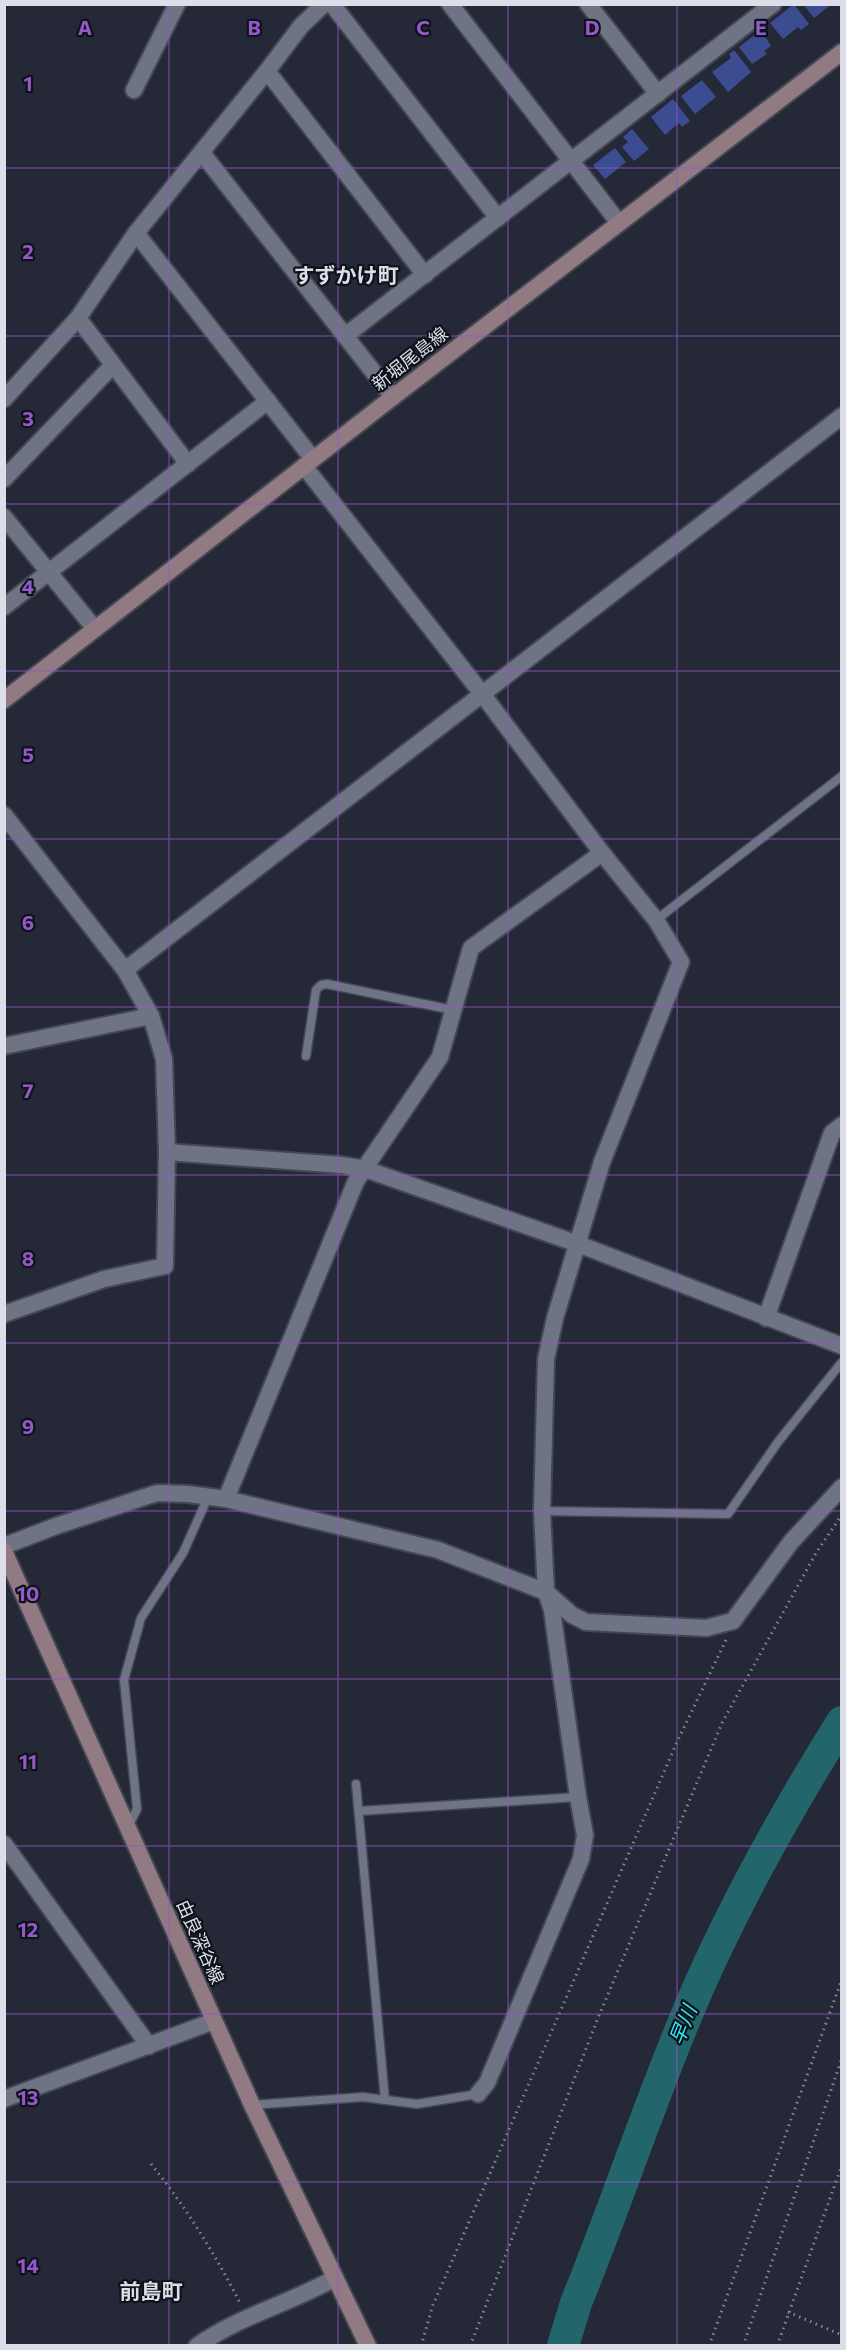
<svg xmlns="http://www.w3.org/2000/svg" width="846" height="2350" viewBox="0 0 846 2350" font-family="Commissioner,'Noto Sans JP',sans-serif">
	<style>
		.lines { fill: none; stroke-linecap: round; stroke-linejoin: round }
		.river { stroke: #22666b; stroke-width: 32 }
		.building { fill: #3b4d90 }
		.service-casing { stroke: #444753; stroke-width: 11 }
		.minor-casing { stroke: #444753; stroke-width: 20 }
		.secondary-casing { stroke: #444753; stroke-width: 20 }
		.path { stroke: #858894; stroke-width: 3; stroke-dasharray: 1.5 4.5; stroke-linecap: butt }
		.service { stroke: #6f7485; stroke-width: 8 }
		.minor { stroke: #6f7485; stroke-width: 16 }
		.secondary { stroke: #917a81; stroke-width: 16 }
		.grid { fill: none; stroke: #9359ca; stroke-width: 1.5; stroke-opacity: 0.55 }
		.labels { text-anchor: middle; stroke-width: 4.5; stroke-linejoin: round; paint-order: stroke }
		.street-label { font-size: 18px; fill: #dcdfe9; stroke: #101219 }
		.water-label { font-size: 20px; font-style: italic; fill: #2dedfc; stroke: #101219 }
		.quarter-label { font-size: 21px; font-weight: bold; fill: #dcdfe9; stroke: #101219 }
		.grid-label { font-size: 20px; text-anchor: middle; font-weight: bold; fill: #9359ca; stroke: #101219; stroke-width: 4.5; stroke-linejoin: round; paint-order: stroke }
	</style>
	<rect width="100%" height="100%" fill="#252937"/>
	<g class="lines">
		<path class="river" d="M563,2346L576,2303C615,2207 647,2110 687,2014C729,1913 784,1815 842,1722"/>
	</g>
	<g class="building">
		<path d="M794,4L809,24L801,30L798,27L783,39L770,23Z"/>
		<path d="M803,4H827L829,6L814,18Z"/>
		<path d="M761,30L771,46L764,51L767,54L752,64L739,47Z"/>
		<path d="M734,50L751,72L728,92L712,72L731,58L729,54Z"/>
		<path d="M702,80L716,97L695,114L681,96Z"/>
		<path d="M673,99L690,121L682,127L679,123L665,135L651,117Z"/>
		<path d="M632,129L649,149L634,161L622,147L628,142L623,137Z"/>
		<path d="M615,148L626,162L605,179L593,165Z"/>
	</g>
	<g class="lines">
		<g class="service-casing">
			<g id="service">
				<path d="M656,920L842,776"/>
				<path d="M306,1056L316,990L321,985L327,984L453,1010"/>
				<path d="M542,1511L728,1514L778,1442L842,1362"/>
				<path d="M356,1784L385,2100"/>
				<path d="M359,1811L578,1797"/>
				<path d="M128,1827L137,1809L124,1680L141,1618L183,1553L208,1497"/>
				<path d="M252,2105L363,2097L417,2104L478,2094"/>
			</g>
		</g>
		<g class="minor-casing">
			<g id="minor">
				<path d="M332,4L498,218"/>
				<path d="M450,4L619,223"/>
				<path d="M588,4L658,94"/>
				<path d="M267,71L425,275"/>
				<path d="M134,90L177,4"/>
				<path d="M202,153L393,397"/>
				<path d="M136,233L313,459"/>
				<path d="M78,318L188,464"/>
				<path d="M345,336L773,4"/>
				<path d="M4,399L78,318L136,233L267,71L301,26L324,4"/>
				<path d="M304,466L483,695L602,853L656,920L681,962L602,1162L555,1318L546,1359L542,1511L546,1592L552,1610L578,1797L585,1835L581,1859L487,2083L478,2094"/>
				<path d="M4,479L113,365"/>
				<path d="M4,517L95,629"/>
				<path d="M4,607L268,401"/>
				<path d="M4,815L125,970L151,1016L164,1059L167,1152L165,1266L104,1279L4,1314"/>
				<path d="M125,970L842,416"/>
				<path d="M4,1046L151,1016"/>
				<path d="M167,1152L342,1165L365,1169L578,1244L842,1346"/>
				<path d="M766,1318L832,1133L842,1125"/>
				<path d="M226,1499L356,1181L440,1057L471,948L602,853"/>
				<path d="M4,1546L56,1526L157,1493L188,1494L226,1499L438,1550L546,1592L572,1615L586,1622L706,1628L733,1621L791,1542L842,1487"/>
				<path d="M4,1844L149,2046"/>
				<path d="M4,2099L214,2021"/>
				<path d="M197,2346C239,2316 291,2303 335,2278"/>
			</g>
		</g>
		<g class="secondary-casing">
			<g id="secondary">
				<path d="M4,700L393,397L842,52"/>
				<path d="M4,1551L252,2105L368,2346"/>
			</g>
		</g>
		<g class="path">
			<path d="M151,2164C186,2207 215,2254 240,2303"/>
			<path d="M788,2312L842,2335"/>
			<path d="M421,2346L433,2305L677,1742L726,1640"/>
			<path d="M470,2346L598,2018L722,1723L816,1553L841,1516"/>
			<path d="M709,2346L842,1979"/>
			<path d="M743,2346L842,2058"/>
			<path d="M777,2346L842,2165"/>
		</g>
		<use href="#service" class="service"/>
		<use href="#minor" class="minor"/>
		<use href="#secondary" class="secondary"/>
	</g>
	<path class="grid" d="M169,4V2346M338,4V2346M508,4V2346M677,4V2346M4,168H842M4,336H842M4,504H842M4,671H842M4,839H842M4,1007H842M4,1175H842M4,1343H842M4,1511H842M4,1679H842M4,1846H842M4,2014H842M4,2182H842"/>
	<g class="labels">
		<g class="street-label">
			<text transform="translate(410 359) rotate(-38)" y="6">新堀尾島線</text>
			<text transform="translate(200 1942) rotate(66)" y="6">由良深谷線</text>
		</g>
		<g class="water-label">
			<text transform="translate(683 2025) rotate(-68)" y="7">早川</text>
		</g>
		<g class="quarter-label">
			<text x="346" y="283">すずかけ町</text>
			<text x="151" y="2299">前島町</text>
		</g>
	</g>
	<g class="grid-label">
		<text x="85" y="35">A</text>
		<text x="254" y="35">B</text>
		<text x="423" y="35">C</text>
		<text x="592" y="35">D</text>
		<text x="761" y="35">E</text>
		<text x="28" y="91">1</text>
		<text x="28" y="259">2</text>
		<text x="28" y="426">3</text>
		<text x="28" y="594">4</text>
		<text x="28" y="762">5</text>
		<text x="28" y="930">6</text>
		<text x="28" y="1098">7</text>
		<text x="28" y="1266">8</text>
		<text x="28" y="1434">9</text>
		<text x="28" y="1601">10</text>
		<text x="28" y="1769">11</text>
		<text x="28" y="1937">12</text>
		<text x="28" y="2105">13</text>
		<text x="28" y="2273">14</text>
	</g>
	<rect width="846" height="2350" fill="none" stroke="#dcdfe9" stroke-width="12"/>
</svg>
